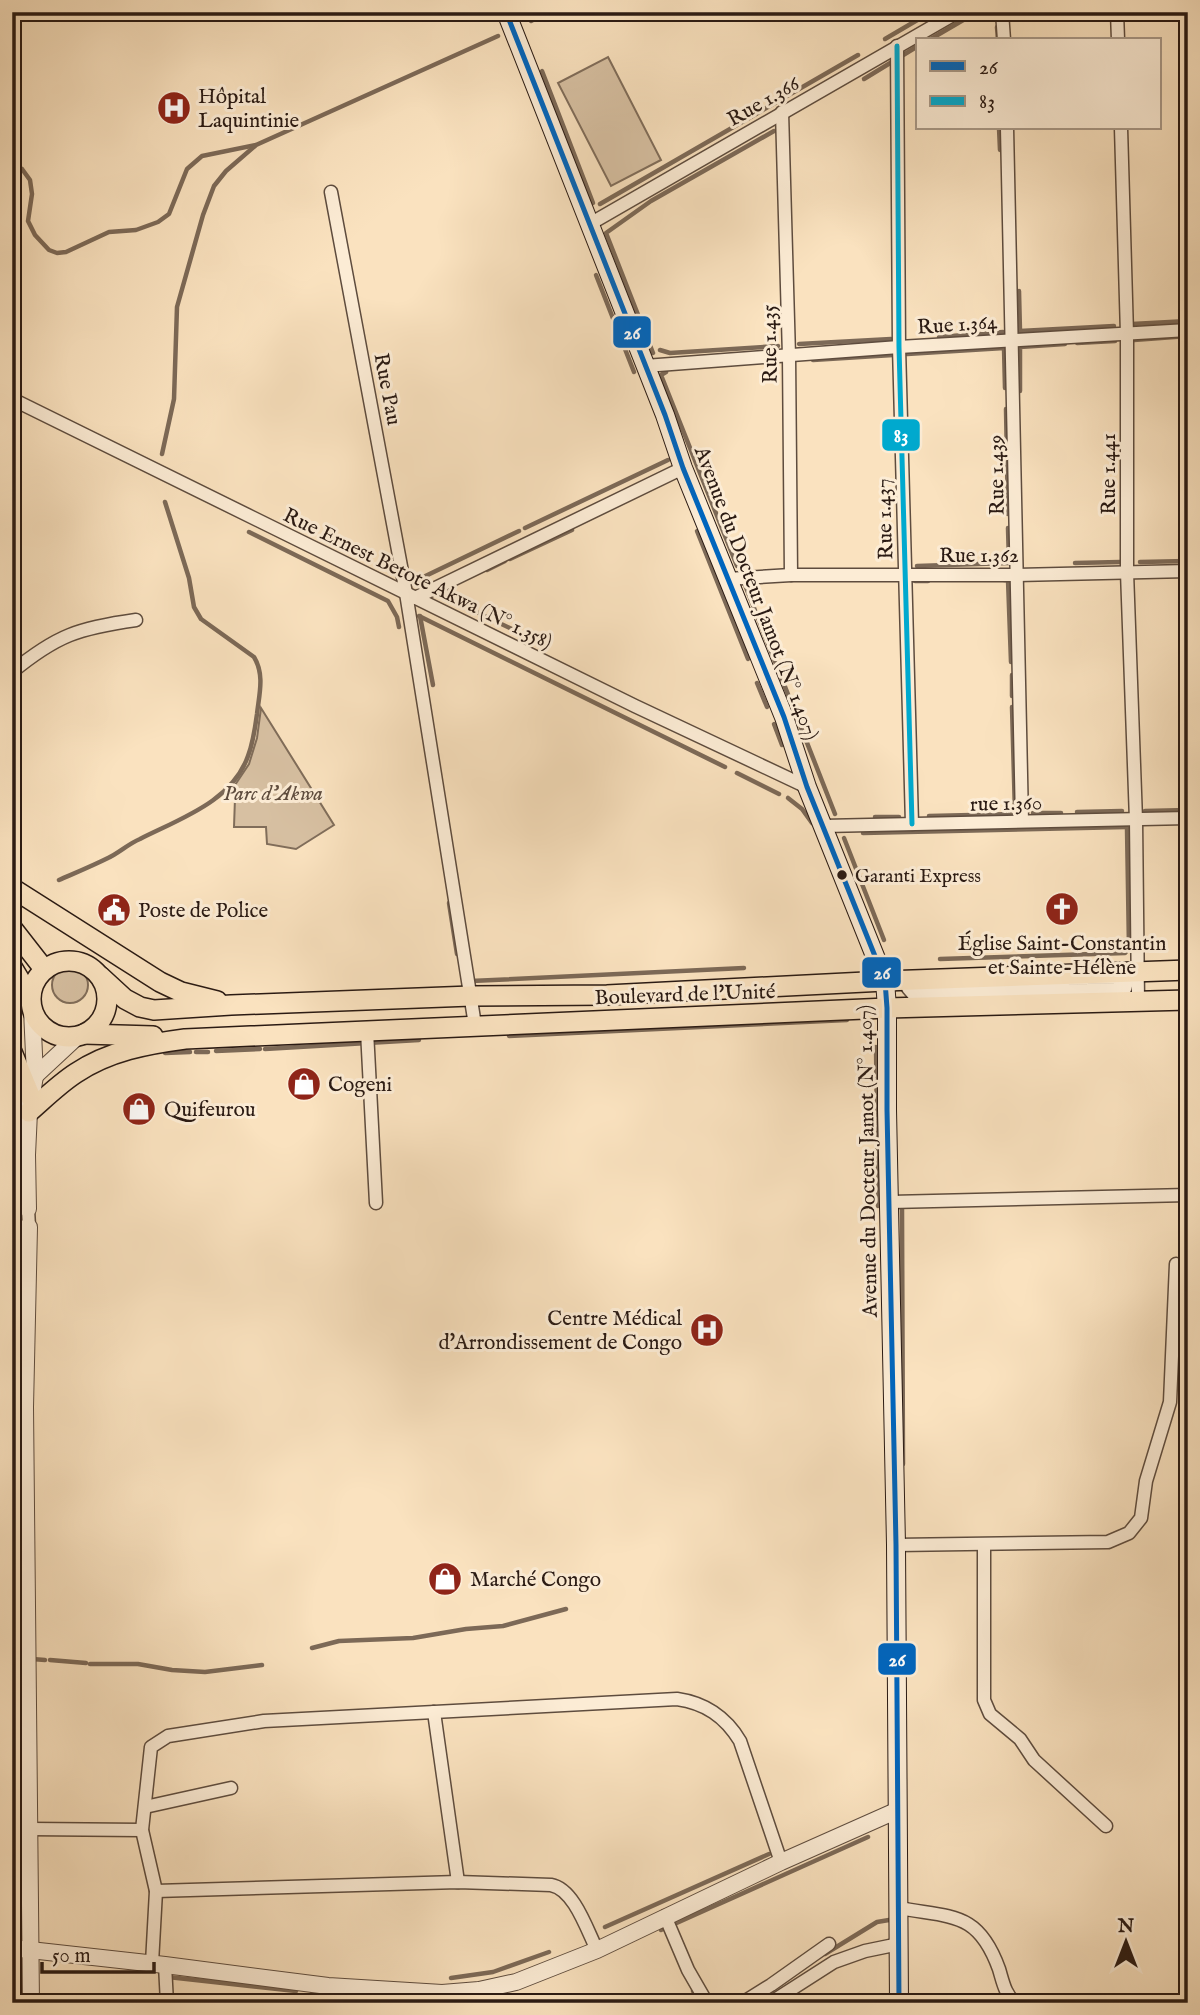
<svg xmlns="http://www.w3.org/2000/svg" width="1200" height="2015" viewBox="0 0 1200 2015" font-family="'IM FELL English',serif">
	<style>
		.green { fill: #d7c0a2; stroke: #806d5a; stroke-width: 2 }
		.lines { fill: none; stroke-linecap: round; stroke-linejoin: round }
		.stream { stroke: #7c6957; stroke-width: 4.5 }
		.minor-casing { stroke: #5e4c3e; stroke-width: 15 }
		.tertiary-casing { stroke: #5e4c3e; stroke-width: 18 }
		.secondary-casing { stroke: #2a1a13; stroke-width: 20 }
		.primary-casing { stroke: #2a1a13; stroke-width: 22 }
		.minor { stroke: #fcecd5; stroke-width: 12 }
		.tertiary { stroke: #fcecd5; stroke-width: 16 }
		.secondary { stroke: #fcecd5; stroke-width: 18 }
		.primary { stroke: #fae2bf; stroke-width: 19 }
		.bus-1-casing { stroke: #fcecd5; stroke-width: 10 }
		.bus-2-casing { stroke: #fcecd5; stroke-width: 10 }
		.bus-1 { stroke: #0065bd; stroke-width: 5 }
		.bus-2 { stroke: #00a9ce; stroke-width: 5 }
		.bus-dot { fill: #2a1a13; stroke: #fcecd5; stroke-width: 2.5 }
		.labels { text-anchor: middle; stroke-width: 6; stroke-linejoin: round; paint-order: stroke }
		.bus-label { font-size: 19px; fill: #2a1a13; stroke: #fcecd5; text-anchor: start }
		.poi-label { font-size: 21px; fill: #2a1a13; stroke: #fcecd5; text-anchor: start }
		.street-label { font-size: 21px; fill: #2a1a13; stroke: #fcecd5 }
		.park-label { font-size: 21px; font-style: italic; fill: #5e4c3e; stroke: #fcecd5 }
		.line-badge { stroke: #fcecd5; stroke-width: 2.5 }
		.badge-label { font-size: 19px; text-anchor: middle; font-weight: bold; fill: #fff }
	</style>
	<rect width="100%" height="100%" fill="#fae2bf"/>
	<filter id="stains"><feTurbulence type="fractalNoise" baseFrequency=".00286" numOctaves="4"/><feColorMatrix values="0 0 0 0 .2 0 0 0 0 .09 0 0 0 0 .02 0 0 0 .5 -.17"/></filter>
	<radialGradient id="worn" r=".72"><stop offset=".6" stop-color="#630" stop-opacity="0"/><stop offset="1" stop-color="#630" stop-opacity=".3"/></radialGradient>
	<g class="green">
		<path d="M608,57L661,160L611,186L558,83Z"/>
		<path d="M261,708L334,825L296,849L267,844L266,827H234L235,798L231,791L249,764L257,738Z"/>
		<circle cx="70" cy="985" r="18"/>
	</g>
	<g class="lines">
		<g class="stream">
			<path d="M531,21L547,12"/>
			<path d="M997,27L998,40"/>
			<path d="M885,39L931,12"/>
			<path d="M929,40L977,12"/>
			<path d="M542,71L593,203"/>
			<path d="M864,79L918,46"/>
			<path d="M999,128L1000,150"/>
			<path d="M12,166L22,169L30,180L32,194L28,221L35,235L49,250L57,253L66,252L109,232L136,230L158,222L169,214L187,169L202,156L256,145L498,36"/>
			<path d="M600,204L858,55"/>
			<path d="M596,275L634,372"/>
			<path d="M1019,291L1020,331L1114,326"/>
			<path d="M1132,324L1188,321"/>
			<path d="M939,337L1003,332"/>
			<path d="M1134,340L1188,336"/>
			<path d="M1077,343L1115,341"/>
			<path d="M799,344L891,339"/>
			<path d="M660,350L670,353L778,346"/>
			<path d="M653,353L606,233L651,201L774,131"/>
			<path d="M907,354L1004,348L1005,388"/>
			<path d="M813,360L893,355"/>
			<path d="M666,372L661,375L737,566"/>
			<path d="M1020,391V347L1065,344"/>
			<path d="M1006,409L1008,514"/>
			<path d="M162,454L174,399L177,307L203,215L214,186L226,171L255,146"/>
			<path d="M525,528L668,460"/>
			<path d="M697,531L748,659"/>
			<path d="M249,532L388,601L397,617L399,627"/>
			<path d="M510,559L572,530"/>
			<path d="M1140,562L1187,561"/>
			<path d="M1075,563L1120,562"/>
			<path d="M917,566L1009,563L1008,528"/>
			<path d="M487,570L505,561"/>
			<path d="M1004,580H1008L1011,662"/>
			<path d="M915,581H928"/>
			<path d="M413,582L519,531"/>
			<path d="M745,585L835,814"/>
			<path d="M443,596L516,631"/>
			<path d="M419,616L725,767"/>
			<path d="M420,616L433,685"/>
			<path d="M1012,675V696"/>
			<path d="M757,683L767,707"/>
			<path d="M1012,707L1015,813"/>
			<path d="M774,724L782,745"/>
			<path d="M737,773L779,794"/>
			<path d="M788,798L802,809L812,823"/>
			<path d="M1145,811L1188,810"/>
			<path d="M1077,812L1122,811"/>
			<path d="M1033,813H1061"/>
			<path d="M929,816L1015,814"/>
			<path d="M875,817H899"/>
			<path d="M863,833L1126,827"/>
			<path d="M844,838L884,940"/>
			<path d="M59,880C75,873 92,866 108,858C119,853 128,844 140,839C179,819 232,802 248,756C253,743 255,729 257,714C259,695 265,675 254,657L201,619L194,607L189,578L165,502"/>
			<path d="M449,903L457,954"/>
			<path d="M940,959L1125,953L1129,948L1127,828"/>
			<path d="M471,981L744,968"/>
			<path d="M509,1036L847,1020"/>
			<path d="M876,1047L878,1206"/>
			<path d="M265,1049L419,1040"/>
			<path d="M216,1051L260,1049"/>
			<path d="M196,1052H208"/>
			<path d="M165,1053L190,1052"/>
			<path d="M902,1209L903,1464"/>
			<path d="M12,1313L13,1395"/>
			<path d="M13,1407L16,1698"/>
			<path d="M312,1648L339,1641L413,1638L466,1629L503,1626L566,1609"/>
			<path d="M32,1659L45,1660"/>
			<path d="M50,1660L86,1663"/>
			<path d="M90,1664H138L172,1670L205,1672L262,1665"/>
			<path d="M16,1722L18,1813"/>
			<path d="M605,1927L769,1854"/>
			<path d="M661,1930L868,1837"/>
			<path d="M825,1954L877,1922L895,1919"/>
			<path d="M19,1958V2003"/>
			<path d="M168,1977L296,1991"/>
			<path d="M451,1978L493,1972L549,1952"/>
			<path d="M693,1991L699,2003"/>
			<path d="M312,1993L357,1998"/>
		</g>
		<g class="minor-casing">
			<g id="minor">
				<path d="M1002,12L1004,40"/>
				<path d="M1117,12L1118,40"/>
				<path d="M897,46L899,347L912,824"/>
				<path d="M782,112L789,356L791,575"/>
				<path d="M1007,128L1022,821"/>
				<path d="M1121,128L1127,334V572L1136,820L1138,1001"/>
				<path d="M331,192L406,593L475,1025"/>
				<path d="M588,225L958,12"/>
				<path d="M645,366L899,347L1188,330"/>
				<path d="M12,399L635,706L807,787"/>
				<path d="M728,579L791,575H1017L1188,571"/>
				<path d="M415,598L683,468"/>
				<path d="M12,672C57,635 79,628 136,620"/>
				<path d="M824,826L1188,818"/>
				<path d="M1122,977L1127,982L1125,989L914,995L908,988L915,983Z"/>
				<path d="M367,1031L376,1203"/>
				<path d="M12,1101L30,1104"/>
				<path d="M891,1202L1188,1195"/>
				<path d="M12,1226L29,1227L28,1209"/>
				<path d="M896,1545L1108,1542L1129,1533L1141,1518L1146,1481L1170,1402L1176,1264"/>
				<path d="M984,1545V1700L990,1714L1020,1739L1034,1760L1106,1826"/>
				<path d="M434,1712L458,1882"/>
				<path d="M145,1807L231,1788"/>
				<path d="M29,1829L142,1830"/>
				<path d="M156,1891L458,1882L551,1885C574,1889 587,1930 597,1950"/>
				<path d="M899,1908C952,1918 978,1911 999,1969C1003,1982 1005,1995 1016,2003"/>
				<path d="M665,1916L688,1970L707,2003"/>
				<path d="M152,1963L156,1891L142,1830L151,1747L168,1736L264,1721L677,1699C705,1703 725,1716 740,1741L781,1862"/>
				<path d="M165,1965L167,2003"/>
				<path d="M742,2003L771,1985L829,1944"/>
				<path d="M770,2003L834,1962L865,1951L899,1944"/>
			</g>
		</g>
		<g class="tertiary-casing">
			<g id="tertiary">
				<path d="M35,1076L78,1036"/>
				<path d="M28,1209L27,1155L29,1112L35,1076L32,1010"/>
				<path d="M29,1227L25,1407L31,2003"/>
				<path d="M12,1948L165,1965L328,1986L442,1993L479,1990L516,1982L597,1950L781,1862L898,1810"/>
			</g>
		</g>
		<g class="secondary-casing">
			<path id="secondary" d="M506,12L665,415L683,468L784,717L807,787L885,981L887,1008V1110L896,1545L899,2003"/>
		</g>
		<g class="primary-casing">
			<g id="primary">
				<path d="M12,888L160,982L181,992L217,1001"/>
				<path d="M12,928L44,969"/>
				<circle cx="69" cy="999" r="38"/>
				<path d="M12,967L30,997"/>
				<path d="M100,976L125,999L140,1007L154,1010L231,1005L471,996L607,995L885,981L1188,970"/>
				<path d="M84,1034L153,1036"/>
				<path d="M12,1052L31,1098"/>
				<path d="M29,1112C44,1099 59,1084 76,1073C109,1051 147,1044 185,1039L887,1008L1188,1000"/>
			</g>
		</g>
		<use href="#minor" class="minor"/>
		<use href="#tertiary" class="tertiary"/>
		<use href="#secondary" class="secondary"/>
		<use href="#primary" class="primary"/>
		<g class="bus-1-casing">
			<path id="bus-1" d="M506,12L665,415L683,468L784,717L807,787L885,981L887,1008V1110L896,1545L899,2003"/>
		</g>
		<g class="bus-2-casing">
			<path id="bus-2" d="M897,46L899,347L912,824"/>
		</g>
		<use href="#bus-1" class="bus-1"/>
		<use href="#bus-2" class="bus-2"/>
	</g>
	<defs>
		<g id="hospital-disc" transform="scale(1.75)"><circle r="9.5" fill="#8f2418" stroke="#fcecd5"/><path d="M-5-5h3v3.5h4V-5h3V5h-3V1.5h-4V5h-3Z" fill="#fff"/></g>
		<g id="church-disc" transform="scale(1.75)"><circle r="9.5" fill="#8f2418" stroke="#fcecd5"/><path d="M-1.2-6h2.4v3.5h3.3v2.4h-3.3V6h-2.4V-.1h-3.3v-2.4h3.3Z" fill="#fff"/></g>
		<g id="civic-disc" transform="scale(1.75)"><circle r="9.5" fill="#8f2418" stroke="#fcecd5"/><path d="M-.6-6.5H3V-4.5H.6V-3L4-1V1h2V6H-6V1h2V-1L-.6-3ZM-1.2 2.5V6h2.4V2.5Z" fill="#fff"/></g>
		<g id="shop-disc" transform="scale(1.75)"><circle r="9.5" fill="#8f2418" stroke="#fcecd5"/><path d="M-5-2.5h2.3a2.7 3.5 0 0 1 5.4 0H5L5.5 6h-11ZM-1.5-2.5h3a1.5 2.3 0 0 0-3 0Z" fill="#fff"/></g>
	</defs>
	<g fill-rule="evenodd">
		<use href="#hospital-disc" x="174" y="108"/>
		<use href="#church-disc" x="1062" y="909"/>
		<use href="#civic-disc" x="114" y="910"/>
		<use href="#shop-disc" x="304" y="1084"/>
		<use href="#shop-disc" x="139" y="1109"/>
		<use href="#hospital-disc" x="707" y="1330"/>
		<use href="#shop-disc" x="445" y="1579"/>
	</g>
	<circle class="bus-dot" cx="842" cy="875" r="6"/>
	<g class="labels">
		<g class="bus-label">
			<text x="855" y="882">Garanti Express</text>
		</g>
		<g class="poi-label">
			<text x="198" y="103">Hôpital<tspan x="198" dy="24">Laquintinie</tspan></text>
			<text x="138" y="917">Poste de Police</text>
			<text x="1062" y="950" text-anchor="middle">Église Saint-Constantin<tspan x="1062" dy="24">et Sainte-Hélène</tspan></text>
			<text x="328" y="1091">Cogeni</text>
			<text x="164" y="1116">Quifeurou</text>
			<text x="682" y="1325" text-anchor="end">Centre Médical<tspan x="682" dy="24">d'Arrondissement de Congo</tspan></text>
			<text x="470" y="1586">Marché Congo</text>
		</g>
		<g class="street-label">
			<text transform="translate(763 101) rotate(-30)" y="7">Rue 1.366</text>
			<text transform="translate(957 324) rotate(-4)" y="7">Rue 1.364</text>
			<text transform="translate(769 344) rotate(-91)" y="7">Rue 1.435</text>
			<text transform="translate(388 389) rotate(79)" y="7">Rue Pau</text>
			<text transform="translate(1108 474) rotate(-90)" y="7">Rue 1.441</text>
			<text transform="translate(996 475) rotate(-91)" y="7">Rue 1.439</text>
			<text transform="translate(884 519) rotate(-92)" y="7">Rue 1.437</text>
			<text x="979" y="562">Rue 1.362</text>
			<text transform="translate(418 578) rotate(26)" y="7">Rue Ernest Betote Akwa (N° 1.358)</text>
			<text transform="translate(757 593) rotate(69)" y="7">Avenue du Docteur Jamot (N° 1.407)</text>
			<text transform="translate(1006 803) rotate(-1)" y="7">rue 1.360</text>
			<text transform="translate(685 994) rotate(-2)" y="7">Boulevard de l'Unité</text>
			<text transform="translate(867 1161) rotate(-91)" y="7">Avenue du Docteur Jamot (N° 1.407)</text>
		</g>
		<g class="park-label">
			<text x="273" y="800">Parc d’Akwa</text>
		</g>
	</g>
	<g class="line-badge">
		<rect x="612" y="315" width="40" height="34" rx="7" fill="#0065bd"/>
		<rect x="881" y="418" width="40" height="34" rx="7" fill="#00a9ce"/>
		<rect x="861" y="956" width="41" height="33" rx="7" fill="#0065bd"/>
		<rect x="877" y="1642" width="40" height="34" rx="7" fill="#0065bd"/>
	</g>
	<g class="badge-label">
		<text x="632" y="339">26</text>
		<text x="901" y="442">83</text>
		<text x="882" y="979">26</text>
		<text x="897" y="1666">26</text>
	</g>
	<rect width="1200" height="2015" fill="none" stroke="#fae2bf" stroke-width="42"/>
	<rect x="14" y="14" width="1172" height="1987" fill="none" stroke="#2a1a13" stroke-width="3.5"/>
	<rect x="21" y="21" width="1158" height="1973" fill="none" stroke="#2a1a13" stroke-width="2"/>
	<rect x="916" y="38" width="245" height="91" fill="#fcecd5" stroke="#a89887" stroke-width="2"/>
	<rect x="930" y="61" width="35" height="10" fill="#0065bd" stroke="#a89887" stroke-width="2"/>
	<text x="979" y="74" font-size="21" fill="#2a1a13">26</text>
	<rect x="930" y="96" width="35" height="10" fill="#00a9ce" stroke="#a89887" stroke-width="2"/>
	<text x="979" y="108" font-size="21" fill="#2a1a13">83</text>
	<g transform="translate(1126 1942)" stroke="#fcecd5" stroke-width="5" paint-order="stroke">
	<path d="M0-5L12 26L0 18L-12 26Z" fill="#2a1a13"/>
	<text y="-10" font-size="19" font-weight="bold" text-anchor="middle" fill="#2a1a13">N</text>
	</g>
	<path d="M42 1962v10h112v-10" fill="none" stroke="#2a1a13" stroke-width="3.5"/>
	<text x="52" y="1962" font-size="21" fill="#2a1a13" stroke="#fcecd5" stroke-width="5" paint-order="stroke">50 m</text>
	<rect width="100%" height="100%" filter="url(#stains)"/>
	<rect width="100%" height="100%" fill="url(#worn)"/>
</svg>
